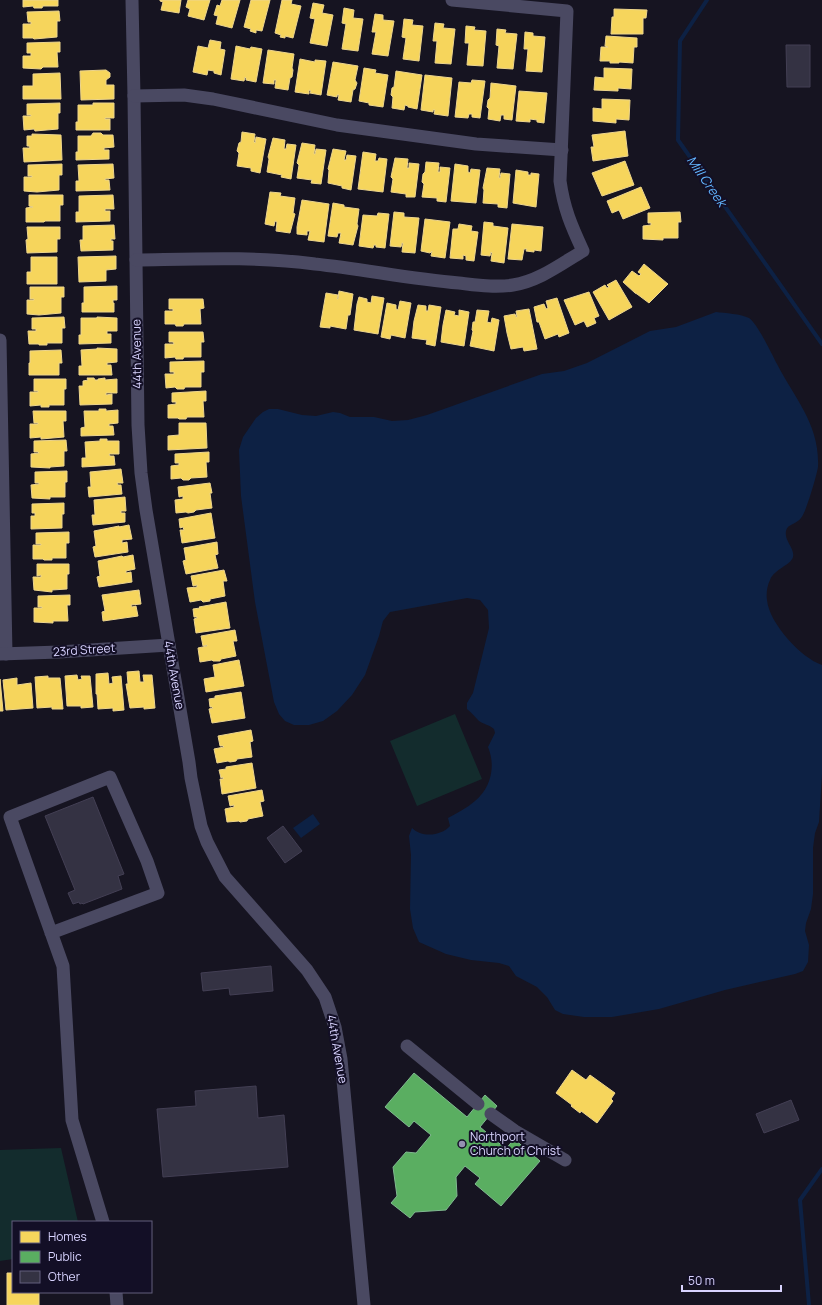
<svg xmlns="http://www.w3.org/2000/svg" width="822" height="1305" viewBox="0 0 822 1305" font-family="Manrope,sans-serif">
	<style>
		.green { fill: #132c2d }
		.water { fill: #0d2144 }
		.homes { fill: #f6d55c; stroke: #edd58d }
		.public { fill: #5aae61; stroke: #80b990 }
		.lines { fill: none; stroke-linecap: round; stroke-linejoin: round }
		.stream { stroke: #0d2144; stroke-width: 4 }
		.building { fill: #343243; stroke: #433f54 }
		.minor { stroke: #4a4962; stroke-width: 13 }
		.poi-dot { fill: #9591b1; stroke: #130f26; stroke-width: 1.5 }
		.labels { text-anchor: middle; stroke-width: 4; stroke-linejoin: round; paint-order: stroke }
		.street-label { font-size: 12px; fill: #d9d4ff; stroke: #130f26 }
		.poi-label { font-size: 12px; fill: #d9d4ff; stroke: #130f26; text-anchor: start }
		.water-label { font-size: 13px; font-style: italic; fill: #62b6ff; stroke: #130f26 }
	</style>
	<rect width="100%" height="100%" fill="#161421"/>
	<g class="green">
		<path d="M455,714L482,779L417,806L390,741Z"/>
		<path d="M61,1148L78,1222H13V1259L0,1261V1150Z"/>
	</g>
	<g class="water">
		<path d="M716,312C725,313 741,314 749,318C757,323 772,354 777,364C795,399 820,425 818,467C817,474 806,513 801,518C797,524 787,524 786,531C784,541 795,548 793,557C791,565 774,569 770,580C767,586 766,594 767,600C769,623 801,658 822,665V774L819,822L815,833L813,848V894L811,909L806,923L805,931L809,945L808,962L803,971L795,974L725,990L659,1009L612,1017H584L563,1014L555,1010L547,997L537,987L516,976L509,966L499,963L471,960L446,954L419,942L413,928L410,909L411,855L409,836L412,828C422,838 441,836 450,826L448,818C457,813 467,808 475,801C491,788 496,766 488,747L495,733L494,729C490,725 483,724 479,721C475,717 472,713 467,709V703L473,693L489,628L488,610L480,600L467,598L390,612L383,621L379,636L365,675L352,695L337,711L323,721L309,725H294L285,721L279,714L274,702L255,602L241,496L239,450L243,437L256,418L263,412L269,409H278L302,415L316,416L333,412L340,413L350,417H374L392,421L408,420L427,415L542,374L564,371L587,363L650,331L676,327Z"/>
		<path d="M313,814L320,824L301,838L293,828Z"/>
	</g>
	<g class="homes">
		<path d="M23,0H58V6H43L42,8H34L33,6L23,7Z"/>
		<path d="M160,0H181L179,13L161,10L163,2L160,1Z"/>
		<path d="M188,0H210L204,20L188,16L190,9L186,7Z"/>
		<path d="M222,0H240L232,28L216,24L218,16L214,15L217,5L220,6Z"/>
		<path d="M251,0H270L262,31L256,30V33L250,31L251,29L244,27Z"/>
		<path d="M282,0H292L291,4L301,6L293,38L285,36V38L280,37L281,35L275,33Z"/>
		<path d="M313,3L324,5L322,13L333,15L327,46L310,43L315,19L310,18Z"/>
		<path d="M344,8L354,10L353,18L363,19L358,51L342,49L346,24L342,23Z"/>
		<path d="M614,9L647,10L646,18H643V34H611L612,17H614Z"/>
		<path d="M59,11L60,21H57V37L34,39L33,38H23V24H31V22H28L27,12Z"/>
		<path d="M375,14L383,15V20L394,21L388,56L372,54L376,32H372Z"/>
		<path d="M404,19L413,20L412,25L423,26L419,61L403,59L406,38L402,37Z"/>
		<path d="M435,23L444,24L443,28L455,29L451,64L435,63L437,41H433Z"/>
		<path d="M466,26L475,27L474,30L486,31L483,66L467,65L469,43H465Z"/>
		<path d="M497,29L506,30L505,33L517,34L513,69L497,68L499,46L496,45Z"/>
		<path d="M525,32L533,33V36L545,37L542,72L526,71L528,49H524Z"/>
		<path d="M606,36L637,38V47H634L633,63L619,62V63H610V61H600L601,47H608L605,46Z"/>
		<path d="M210,40L221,42L220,49L225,50L221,75L214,73V71L208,70L207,75L193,72L198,46L208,48Z"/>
		<path d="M60,42V52H57L58,67H43L41,69L23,68V56H31V53H27V43Z"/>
		<path d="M236,46L250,49L251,47L262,49L256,82L246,80V78L245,77L244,81L231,79Z"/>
		<path d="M268,50L294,54L292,68L293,70L292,77L290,78L288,90L275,88L276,80H274V84L263,83Z"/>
		<path d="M300,59L315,62V60L326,61L321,95L310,93L311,91L309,90V94L295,92Z"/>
		<path d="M333,62L358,66L355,80L357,83L355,89L353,90L351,102L338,100L339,95H337V97L327,95Z"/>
		<path d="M364,68L376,70L375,73L388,75L383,107L369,105V103L359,101Z"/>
		<path d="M604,68L632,69L631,89L618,88V91L594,90L595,77L604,78Z"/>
		<path d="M106,70L110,73V77L106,80V85H114V99L81,100L80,71Z"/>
		<path d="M396,71L422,75L417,109L408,107V106L405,105L404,110L392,108L393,97L391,95L392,88L394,87Z"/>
		<path d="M60,73L61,99H23V86H33V74Z"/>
		<path d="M425,75L452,78L448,116L434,114L435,110H433V112L421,110Z"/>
		<path d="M472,80L485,81L480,118L472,117V114H469L468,118L455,117L459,82L471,83Z"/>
		<path d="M491,83L516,86L512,120L504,119V115H501L500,121L488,119L489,109L487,107L488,100L490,98Z"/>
		<path d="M519,91L547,93L544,123L537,122V120L530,119V122L516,121Z"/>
		<path d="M602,99L630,100L629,120L616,119V123L593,121V108L602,109Z"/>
		<path d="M60,103V113H58V129L35,131L34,129L24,130L23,116H31V115H27V104Z"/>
		<path d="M93,103H114V118H105V119H110V130H76V122H78V105H93Z"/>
		<path d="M625,131L628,156L593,161L591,147H594L592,135Z"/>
		<path d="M242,132L255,134L254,142L255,143L256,137L266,139L260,173L251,171V168L237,166L239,153L237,151L239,143L241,142Z"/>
		<path d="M93,133H101L103,135H113L114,147L104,148V150H109V159L76,160V152H78V136H91Z"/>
		<path d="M32,134L61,135L62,160L24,162L23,148H30L29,146H27V136H32Z"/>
		<path d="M273,138L285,140L284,149H286L287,144L296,145L291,179L281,177L282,175L267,172L269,159L268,157Z"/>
		<path d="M302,143L315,145L314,154H315L316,149L326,150L321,184L311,183L312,180L297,178L299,165L297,163Z"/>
		<path d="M333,149L346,151L344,160H346L347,155L356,156L351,190L342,188V186L328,183L329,170L328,169Z"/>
		<path d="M363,152L376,154L375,161H378L379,158L387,159L383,192L358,189Z"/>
		<path d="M395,158L408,159L407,168H409V163L419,164L415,197H406V194L391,192L393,179L391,177Z"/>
		<path d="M625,161L634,185L602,196L592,173Z"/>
		<path d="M426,162L439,163L438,172H440V167L450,168L446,202L437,201V198L422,197L424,184L422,182L423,174L425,172Z"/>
		<path d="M62,164V175H59V190L37,192L24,191V177H32V176H28V165Z"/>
		<path d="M113,164L114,178L105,179V180H109L110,190L76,191V181H79L78,165Z"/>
		<path d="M455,164L468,166V172L470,173L471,169L480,170L476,203L451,201Z"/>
		<path d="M487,168L500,169L499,178H500L501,173L510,174L507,208L498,207V204L483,203L484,190L483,188Z"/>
		<path d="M516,170L528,172V175H531V173L539,174L536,207L513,203Z"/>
		<path d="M641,187L650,208L623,219L619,210L612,213L607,201Z"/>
		<path d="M270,192L281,193L280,196L295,198L293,213L295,214L290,233L276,231L277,222L275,221L274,226L265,224Z"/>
		<path d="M29,195H63V205H60V221H45L44,222H26V208L33,207L29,206Z"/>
		<path d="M113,195L114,209H105V211H110V221L76,222V212H79V196Z"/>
		<path d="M302,200L329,204L324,242L308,240L310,231H307V235L297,234V227Z"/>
		<path d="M333,203L344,205V207L359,209L357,224L358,226L353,245L339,243L341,233H338L337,237L328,236Z"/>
		<path d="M394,212L404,213V217L419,218L415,253L402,252L403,243H402L401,247L390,246Z"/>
		<path d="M680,212L681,222H678V238H663V240L643,239V226L651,225V223H648V213Z"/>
		<path d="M378,213L389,214L385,248L376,247V245H374L373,248L359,246L363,215L377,216Z"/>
		<path d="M425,219L450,222L445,258L431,256L432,251L430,253L421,251Z"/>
		<path d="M484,222L493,223V226L508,228L504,263L491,261L492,253L491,252L490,256L481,255Z"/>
		<path d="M459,224L472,226L471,231L478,232L474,261L466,260V256L463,255V259L450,258L453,229H458Z"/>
		<path d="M512,224L543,227L541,251L534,250V252L526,251L527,249H524L522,260L508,259Z"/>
		<path d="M114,225L115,239H111V241H113V250L81,251L80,240H83V226Z"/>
		<path d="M27,227H60V239H57V252L27,253L26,240L28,239Z"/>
		<path d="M116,256V269L106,270V281L79,282L78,257Z"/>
		<path d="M31,257H57V284H27V272H31Z"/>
		<path d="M644,264L668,284L649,303L637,294L635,293L623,282L632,271L639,276L641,274L638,272Z"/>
		<path d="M616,280L632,307L609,320L593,292L605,285L607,288L609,287L607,285Z"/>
		<path d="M117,286V300H113V303H114V312H82V303H84V287Z"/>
		<path d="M30,287H64V297H61V313L39,315L27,314V300H34V299H30Z"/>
		<path d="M339,291L353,294L350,315H348L346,329L330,326V328L320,327L326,293L338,295L337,299H338Z"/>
		<path d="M589,292L599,316L594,318L596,323L587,327L584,321L575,325L564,300Z"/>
		<path d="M372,296L384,298L378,334L354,330L357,304L359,297L367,299V302L371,303Z"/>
		<path d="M557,298L569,333L559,337L558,334L545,339L539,322H537L534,307L544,304L546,309L548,308L546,301Z"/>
		<path d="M169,299H203L204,308L200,309L201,324H184L183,326H176L175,324H165V311H173V309H169Z"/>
		<path d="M400,301L411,303L405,338L391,335L390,339L381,337L387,303L396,305V309L398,310Z"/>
		<path d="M418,305L426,306V311H428L429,305L441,307L435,346L426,344L427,340L412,338L414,321Z"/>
		<path d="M529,309L537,349L524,351L523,347L511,349L507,333L504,316L515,314L516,317H517L516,311Z"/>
		<path d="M446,310L455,312L454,315L459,316V310L469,312L464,346L441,342L443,325Z"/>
		<path d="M477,310L489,311L487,322L491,323L492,318L499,320L494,351L470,346L473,331L472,330L473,322H475Z"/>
		<path d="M64,317L65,328H62V343H47V345H39V344H29L28,331H36V329H32V318Z"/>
		<path d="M97,317L117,318V331H107V334H111V343L79,344V335H81V318H97Z"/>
		<path d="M169,332H203L204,342H201V357H184L183,359H176L175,357L165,358V344H174L173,342H169Z"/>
		<path d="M97,348L117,349V362L107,363V365H111L112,375H79V366H82L81,350L97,349Z"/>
		<path d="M61,350L62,363H59V375H29V363H30V351Z"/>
		<path d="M204,361V372H201V387H185L184,389H177L175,387L166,388L165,374H174V372H170V362Z"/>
		<path d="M87,378H94L95,380H98V379L105,378V380L117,379V393H106V395L112,394V404L80,405L79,386H83V381L88,380Z"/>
		<path d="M34,379H66V389H64V405H49V407H41V405L30,406V392H38V391H34Z"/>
		<path d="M206,391V401H203L204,417H187L186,419H179L178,418H168V405L176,404V402H172V393Z"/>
		<path d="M99,409H106V411L118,410V423L109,424V426H113L114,435L81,436V428L85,427L84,411H99Z"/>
		<path d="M33,411H66V421H63L64,437L41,439V437L30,438V424H38V423H34Z"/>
		<path d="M179,423H206L207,448L168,450V436L179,435Z"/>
		<path d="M100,439H107V441H119V454H109L110,456H114L115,465L82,467V458H86L85,442L100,441Z"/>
		<path d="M66,440L67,451H64V466L50,467V468L31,467V454L39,453L38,452H34V441Z"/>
		<path d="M209,452V462H206L207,477L191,478L189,480H183L181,478L171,479V466L179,465V463H175V454Z"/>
		<path d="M121,469L123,483H117L118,485H121L122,494L89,497L88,487H91L90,472Z"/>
		<path d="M67,471V482H65V497H50V499L32,498L31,485L39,484V483H35V472Z"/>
		<path d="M210,483L212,493H210L212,508L196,510L194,512L188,513L186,512L176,513L175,500L183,499V496L179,497L178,487Z"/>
		<path d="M125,497L126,511H121V513H125V522L93,525L92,515H95L94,500Z"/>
		<path d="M64,503V514H62V528L31,529V516H35V513H32V504Z"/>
		<path d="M211,513L215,538L182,543L180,530H184L183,527L180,528L179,519Z"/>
		<path d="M129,525L132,539L122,540V543L127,542L128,552L95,557L93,547L96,546L94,531L119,526V527Z"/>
		<path d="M69,532V543H66V558H52V560H44L43,559H33V545H41V544H36V533Z"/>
		<path d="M217,542L218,554L215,555L218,568L186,574L183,561L186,560L184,548Z"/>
		<path d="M133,555L135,569L126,571V573L131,572L132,582L99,587L97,577L100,576L98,561L122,556L123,557Z"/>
		<path d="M37,564H69V574H67V589L52,590V592L34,590L33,577H41V575L37,576Z"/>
		<path d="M224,570L227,581H223L225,596L210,599V601L203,602L201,600L190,602L187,588L197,587V585L193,586L191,576Z"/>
		<path d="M139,590L141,604L131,605L132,607L136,606L138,616L103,621L102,612L105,611L102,595Z"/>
		<path d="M70,595V605H67L68,621H53V623L34,622V608H42V607H38V596Z"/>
		<path d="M226,602L230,628L196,633L194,619L197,618V617H194L193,609L200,608L199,607Z"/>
		<path d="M235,630L237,641H233L236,656L221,659L220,661H213L212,660L200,662L198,648L207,646V645L203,646L201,636Z"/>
		<path d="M239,660L244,686L206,692L204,679L215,677L213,665Z"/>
		<path d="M139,671L140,682H144L143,675H152L155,708L144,709V707L130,708L126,684H128L127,672Z"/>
		<path d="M108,673L109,684L113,683L112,677L121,676L124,710L113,711V708L98,709L97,694H96V674Z"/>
		<path d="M77,675L78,680L82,679L81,676H90L93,707L81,708V706H67L65,676Z"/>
		<path d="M48,676V678H60L63,709H52V707L37,708L35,677Z"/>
		<path d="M17,678V685L31,683L33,708L6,710L3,680Z"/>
		<path d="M0,679L3,711H0Z"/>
		<path d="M241,692L245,718L212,723L209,709L213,708L212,707H210L209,699L215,698V696Z"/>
		<path d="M251,730L253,741L250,742L252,757L237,759L236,761L230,762L228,761L217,763L214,749L224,747L223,746H220L218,736Z"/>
		<path d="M252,763L256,788L222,794L220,779H223V777L221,778L219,770L226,769V767Z"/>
		<path d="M262,790L264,801L260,802L263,816L248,819L247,821L240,822L239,821L227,822L225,809L234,807V805L230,806L228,796Z"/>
		<path d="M572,1070L586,1080L590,1075L615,1093L611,1099L613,1101L597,1123L581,1111L580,1113L571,1106L572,1105L556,1093Z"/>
		<path d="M7,1273H13V1292H39V1305H7Z"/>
	</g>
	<path class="public" d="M414,1073L467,1117L485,1095L497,1106L480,1127L506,1149L514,1139L540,1161L501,1206L475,1184L480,1178L465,1166L456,1177L457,1196L446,1210L415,1212L410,1218L391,1203L397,1196L393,1167L406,1152L416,1153L431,1135L414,1121L409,1127L385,1107Z"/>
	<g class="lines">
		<g class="stream">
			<path d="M707,0L680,41L678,140L822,344"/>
			<path d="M809,1305L800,1200L822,1169"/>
		</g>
	</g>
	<g class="building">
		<path d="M786,45H810V87H787Z"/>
		<path d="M93,797L124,874L118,876L122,889L83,904L82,903L80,904L79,902L73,904L68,893L75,890L45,816Z"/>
		<path d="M283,826L302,851L285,863L267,838Z"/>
		<path d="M271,966L273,991L230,995L229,988L203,991L201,973Z"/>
		<path d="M256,1086L258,1118L284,1115L288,1167L163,1177L157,1109L196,1106L195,1091Z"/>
		<path d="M791,1100L799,1120L764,1133L756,1114Z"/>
	</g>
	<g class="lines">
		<g class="minor">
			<path d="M132,0L134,96L138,425L141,473L146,510L189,762L191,778L201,826L207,842L225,877L307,970L325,997L335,1027L341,1059L364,1305"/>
			<path d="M134,96L184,95L213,99L337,125L476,144L562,150"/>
			<path d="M136,260C196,259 255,256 315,264C363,269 410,279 459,283C476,285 495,288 513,285C539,281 561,264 583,251C571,225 564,209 560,181L567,11L452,0"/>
			<path d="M0,340L6,654"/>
			<path d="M0,654L59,652L169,645"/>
			<path d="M51,933L158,893L147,861L110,777L10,817L63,966L72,1120L103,1222"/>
			<path d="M407,1046L478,1104"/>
			<path d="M491,1114L515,1131L565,1160"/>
			<path d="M116,1292L117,1305"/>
		</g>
	</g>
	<circle class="poi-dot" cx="462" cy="1144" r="4"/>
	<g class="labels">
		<g class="street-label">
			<text transform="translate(137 354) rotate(-91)" y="4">44th Avenue</text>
			<text transform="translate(84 650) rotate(-4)" y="4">23rd Street</text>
			<text transform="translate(174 675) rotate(80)" y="4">44th Avenue</text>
			<text transform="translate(337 1049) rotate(80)" y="4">44th Avenue</text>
		</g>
		<g class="poi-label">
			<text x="470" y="1141">Northport<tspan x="470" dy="14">Church of Christ</tspan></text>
		</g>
		<g class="water-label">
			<text transform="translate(707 181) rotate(55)" y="5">Mill Creek</text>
		</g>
	</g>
	<rect x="12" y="1221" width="140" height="72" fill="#130f26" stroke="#625e7d"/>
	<rect x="20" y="1231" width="20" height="12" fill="#f6d55c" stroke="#625e7d"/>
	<text x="48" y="1241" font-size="12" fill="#d9d4ff">Homes</text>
	<rect x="20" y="1251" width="20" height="12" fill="#5aae61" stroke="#625e7d"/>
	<text x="48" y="1261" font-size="12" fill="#d9d4ff">Public</text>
	<rect x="20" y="1271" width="20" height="12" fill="#343243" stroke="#625e7d"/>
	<text x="48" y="1281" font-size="12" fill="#d9d4ff">Other</text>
	<path d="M682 1285v6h99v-6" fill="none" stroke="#d9d4ff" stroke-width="2"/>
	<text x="688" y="1285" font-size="12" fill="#d9d4ff" stroke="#130f26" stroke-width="3" paint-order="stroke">50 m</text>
</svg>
